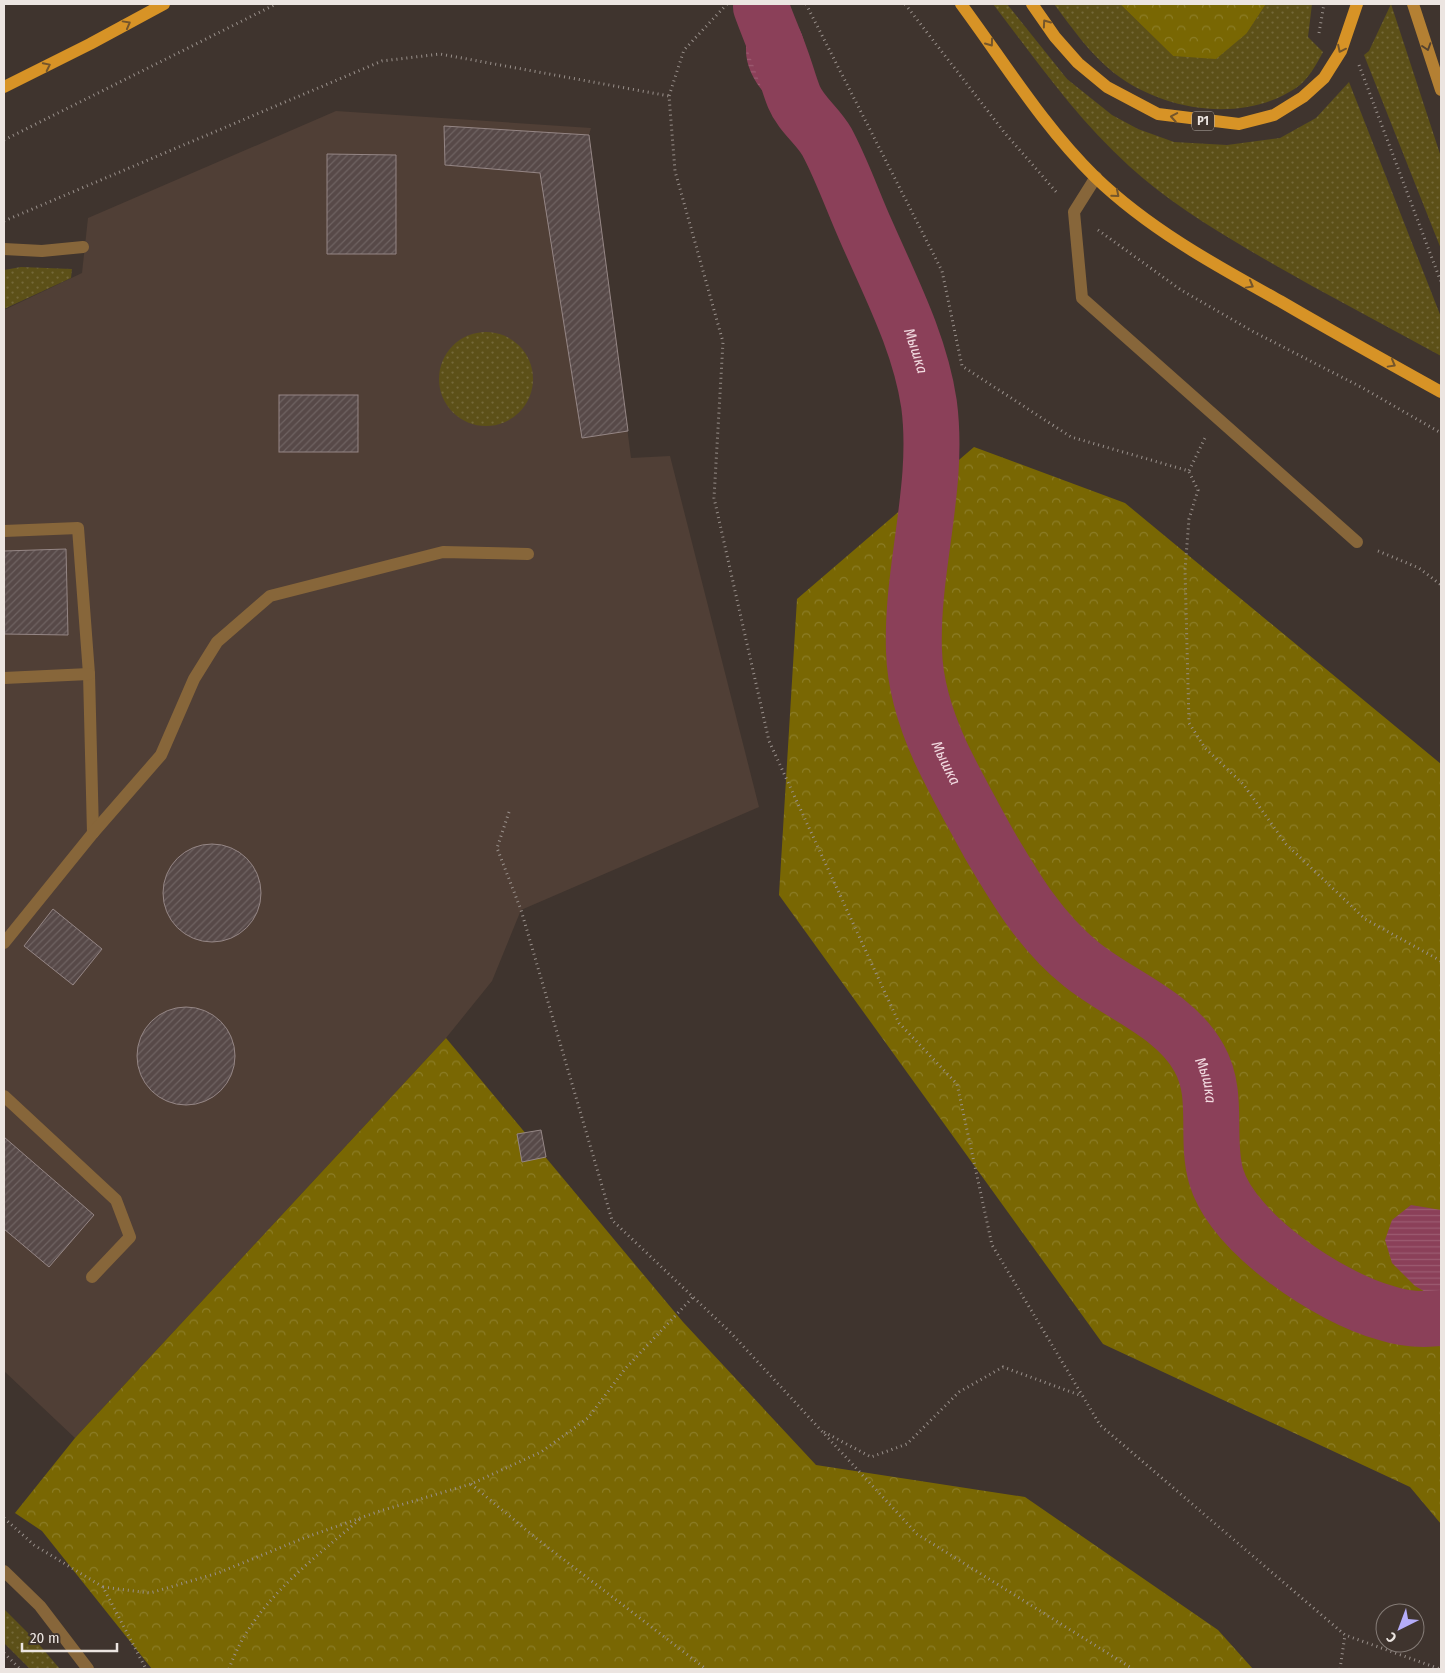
<svg xmlns="http://www.w3.org/2000/svg" width="1445" height="1673" viewBox="0 0 1445 1673" font-family="'Fira Sans Condensed',sans-serif">
	<style>
		.built { fill: #503f36 }
		.grass { fill: url(#grass-dots) }
		.forest { fill: url(#forest-crowns) }
		.water { fill: url(#water-rules) }
		.lines { fill: none; stroke-linecap: round; stroke-linejoin: round }
		.river { stroke: #8b4059; stroke-width: 56 }
		.building { fill: url(#building-hatch); stroke: #958685 }
		.path { stroke: #9a918c; stroke-width: 3; stroke-dasharray: 1 4; stroke-linecap: butt }
		.lane { stroke: #87663a; stroke-width: 12 }
		.street { stroke: #87663a; stroke-width: 12 }
		.secondary { stroke: #b48033; stroke-width: 12 }
		.primary { stroke: #d79326; stroke-width: 12 }
		.oneway { stroke: #74552b }
		.oneway2 { stroke: #56432f }
		.labels { text-anchor: middle; stroke-width: 5; stroke-linejoin: round; paint-order: stroke }
		.shield { fill: #3f342e; stroke: #b8b0ab; stroke-width: 1 }
		.shield-label { font-size: 12px; font-weight: bold; fill: #ece5e1 }
		.water-label { font-size: 15px; font-style: italic; fill: #f1d9df; stroke: #3f342e }
	</style>
	<defs>
		<pattern id="grass-dots" width="8" height="8" patternUnits="userSpaceOnUse" patternTransform="scale(1.25)"><rect width="8" height="8" fill="#5c5018"/><path d="M2 2h.1M6 6h.1" fill="none" stroke="#746939" stroke-width="1.8" stroke-linecap="round"/></pattern>
		<pattern id="forest-crowns" width="20" height="18" patternUnits="userSpaceOnUse" patternTransform="scale(1.25)"><rect width="20" height="18" fill="#796703"/><path d="M2 6a3 3 0 1 1 6 0M12 15a3 3 0 1 1 6 0" fill="none" stroke="#8c7d27"/></pattern>
		<pattern id="water-rules" width="6" height="5" patternUnits="userSpaceOnUse" patternTransform="scale(1.25)"><rect width="6" height="5" fill="#8b4059"/><path d="M0 2.5h6" fill="none" stroke="#9c5b71"/></pattern>
		<pattern id="building-hatch" width="6" height="6" patternUnits="userSpaceOnUse" patternTransform="scale(1.25)"><rect width="6" height="6" fill="#574948"/><path d="M-1 1l2-2M0 6l6-6M5 7l2-2" fill="none" stroke="#6f6362"/></pattern>
	</defs>
	<rect width="100%" height="100%" fill="#3f342e"/>
	<path class="built" d="M336,111L591,128L589,135L631,458L670,456L759,807L521,910L492,981L446,1038L75,1438L4,1371V310L82,273L88,218Z"/>
	<g class="grass">
		<path d="M993,4H1007L1067,79L1112,115L1138,129L1174,142L1227,145L1280,138L1316,118L1349,82L1441,317V356C1377,321 1312,287 1249,250C1207,225 1165,199 1129,166C1076,118 1036,60 993,4Z"/>
		<path d="M1054,4H1120L1173,56L1247,33L1266,4H1312L1308,37L1323,52C1316,65 1308,80 1296,88C1242,124 1163,111 1114,73C1090,54 1072,28 1054,4Z"/>
		<path d="M1391,4L1441,157V249L1364,55L1369,51Z"/>
		<path d="M21,267L72,269L71,278L4,309V270Z"/>
		<circle cx="486" cy="379" r="47"/>
		<path d="M4,1609L36,1641L60,1669H30L4,1643Z"/>
	</g>
	<g class="forest">
		<path d="M1120,4H1266L1247,33L1216,59L1173,56Z"/>
		<path d="M974,447L1125,503L1441,764V1524L1410,1487L1103,1344L779,895L797,599Z"/>
		<path d="M446,1038L683,1322L816,1465L1025,1497L1218,1630L1253,1669H152L42,1531L15,1513L75,1438Z"/>
	</g>
	<g class="water">
		<path d="M766,4H769L776,16C811,17 804,60 810,81C817,102 837,114 829,138L821,142C809,136 805,123 795,114C787,107 776,105 769,98C751,80 737,51 753,28L747,14Z"/>
		<path d="M1411,1205L1441,1210V1301L1415,1286L1392,1263L1385,1240L1392,1220Z"/>
	</g>
	<g class="lines">
		<path class="river" id="s1" d="M761,7C767,24 775,42 781,59C786,72 789,85 794,97C801,114 818,126 827,142C842,170 853,202 866,231C890,286 920,343 929,404C940,487 911,568 914,651C915,686 926,720 940,751C955,783 972,813 989,844C1015,888 1040,931 1081,964C1119,995 1175,1014 1199,1058C1220,1095 1205,1137 1216,1176C1233,1234 1330,1298 1386,1313C1404,1319 1423,1320 1441,1318"/>
	</g>
	<g class="building">
		<path d="M444,126L589,135L628,431L582,438L540,173L445,165Z"/>
		<path d="M327,154L396,155V254H327Z"/>
		<rect x="279" y="395" width="79" height="57"/>
		<path d="M66,549L68,635L4,634V551Z"/>
		<circle cx="212" cy="893" r="49"/>
		<path d="M53,909L102,949L73,985L24,946Z"/>
		<circle cx="186" cy="1056" r="49"/>
		<path d="M541,1130L546,1157L522,1162L517,1134Z"/>
		<path d="M4,1137L94,1215L49,1267L4,1229Z"/>
	</g>
	<g class="lines">
		<g class="path">
			<path d="M727,4L684,50L669,96L675,171L723,342L714,498L769,741L899,1023L957,1084L992,1245L1100,1425L1345,1635L1440,1669"/>
			<path d="M806,4L942,271L962,366L1071,437L1189,471L1205,438"/>
			<path d="M905,4L1004,132L1058,194"/>
			<path d="M1319,33L1324,4"/>
			<path d="M1359,65L1441,282"/>
			<path d="M4,140L276,4"/>
			<path d="M4,221L382,61L440,54L669,96"/>
			<path d="M1098,230L1181,290L1252,331L1361,387L1441,433"/>
			<path d="M1189,472L1198,490L1189,519L1185,570L1189,723L1205,748L1243,784L1286,844L1365,919L1441,961"/>
			<path d="M1378,551L1419,568L1441,585"/>
			<path d="M509,812L497,848L521,910L612,1220L731,1333L917,1534L1133,1669"/>
			<path d="M824,1432L871,1457L907,1444L959,1392L1003,1367L1082,1396"/>
			<path d="M471,1484L537,1539L706,1669"/>
			<path d="M4,1518L34,1545L103,1587L146,1669"/>
			<path d="M103,1587L150,1593L218,1573L304,1538L380,1511L471,1484L541,1452L588,1418L625,1369L693,1297"/>
			<path d="M4,1653L20,1669"/>
			<path d="M229,1669C252,1604 309,1563 360,1519"/>
			<path d="M1340,1669L1345,1635"/>
		</g>
		<g class="lane">
			<path d="M1096,177L1074,212L1082,298L1357,542"/>
			<path d="M4,249L42,251L83,247"/>
			<path d="M4,531L78,528L89,674L93,833"/>
			<path d="M4,678L89,674"/>
			<path d="M4,943L93,833L161,755L194,679L217,642L270,596L443,552L528,554"/>
			<path d="M4,1096L116,1200L130,1237L92,1277"/>
		</g>
		<path class="street" d="M4,1571L40,1606L88,1669"/>
		<path class="secondary" d="M1413,4L1441,90"/>
		<g class="primary">
			<path d="M961,4C1004,62 1043,126 1095,177C1149,229 1215,265 1280,301C1333,332 1387,362 1441,392"/>
			<path d="M1032,4L1055,37L1078,63L1107,87L1158,114L1239,124L1274,115L1303,97L1324,78L1341,51L1357,4"/>
			<path d="M4,87L90,44L164,4"/>
		</g>
	</g>
	<defs><path id="oneway-chevron" d="M-2-3.5L2.5 0L-2 3.5" fill="none" stroke-width="1.6" stroke-linecap="round" stroke-linejoin="round" transform="scale(1.25)"/></defs>
	<g class="oneway">
		<use href="#oneway-chevron" transform="translate(1046 23) rotate(-125)"/>
		<use href="#oneway-chevron" transform="translate(127 24) rotate(-29)"/>
		<use href="#oneway-chevron" transform="translate(990 43) rotate(54)"/>
		<use href="#oneway-chevron" transform="translate(1341 49) rotate(116)"/>
		<use href="#oneway-chevron" transform="translate(47 66) rotate(-26)"/>
		<use href="#oneway-chevron" transform="translate(1174 117) rotate(-170)"/>
		<use href="#oneway-chevron" transform="translate(1116 194) rotate(40)"/>
		<use href="#oneway-chevron" transform="translate(1250 285) rotate(29)"/>
		<use href="#oneway-chevron" transform="translate(1392 364) rotate(29)"/>
	</g>
	<use class="oneway2" href="#oneway-chevron" transform="translate(1427 47) rotate(72)"/>
	<g class="labels">
		<rect class="shield" x="1192" y="111.5" width="22" height="19" rx="4"/>
		<g class="shield-label">
			<text x="1203" y="125">Р1</text>
		</g>
		<g class="water-label">
			<text dy="5" stroke="none"><textPath href="#s1" startOffset="379">Мышка</textPath></text>
			<text dy="5" stroke="none"><textPath href="#s1" startOffset="799">Мышка</textPath></text>
			<text dy="5" stroke="none"><textPath href="#s1" startOffset="1219">Мышка</textPath></text>
		</g>
	</g>
	<rect width="1445" height="1673" fill="none" stroke="#ece5e1" stroke-width="10"/>
	<g transform="translate(1400 1628) rotate(222)"><circle r="24" fill="#3f342e" stroke="#847b76"/>
	<path d="M0-4L9 19L0 12L-9 19Z" fill="#b4acf9"/>
	<text y="-8" font-size="14" font-weight="bold" text-anchor="middle" fill="#ece5e1">С</text>
	</g>
	<path d="M22 1643v8h95v-8" fill="none" stroke="#ece5e1" stroke-width="2.5"/>
	<text x="30" y="1643" font-size="15" fill="#ece5e1" stroke="#3f342e" stroke-width="4" paint-order="stroke">20 m</text>
</svg>
